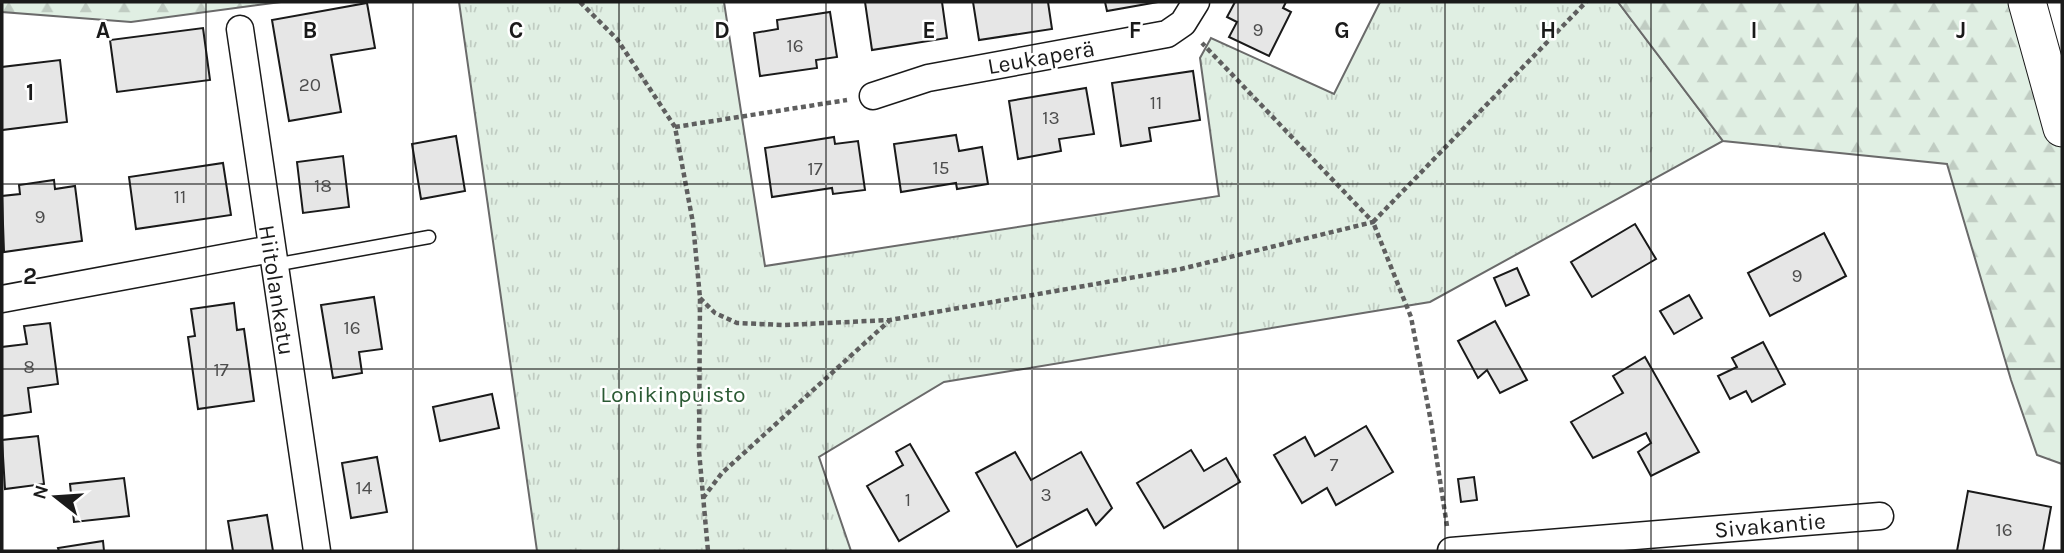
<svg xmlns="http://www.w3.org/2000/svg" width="2064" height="553" viewBox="0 0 2064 553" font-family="Karla,sans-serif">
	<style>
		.grass { fill: url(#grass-tufts); stroke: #6a6a6a; stroke-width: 2 }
		.forest { fill: url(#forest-firs); stroke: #6a6a6a; stroke-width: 2 }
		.building { fill: #e6e6e6; stroke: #1a1a1a; stroke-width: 2 }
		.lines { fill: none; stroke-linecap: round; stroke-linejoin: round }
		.service-casing { stroke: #1a1a1a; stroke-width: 15 }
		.minor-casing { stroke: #1a1a1a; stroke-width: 29 }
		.secondary-casing { stroke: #1a1a1a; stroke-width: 39 }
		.path { stroke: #5f5f5f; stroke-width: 4.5; stroke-dasharray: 5 3.5; stroke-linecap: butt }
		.service { stroke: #fff; stroke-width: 12 }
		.minor { stroke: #fff; stroke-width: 26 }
		.secondary { stroke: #fff; stroke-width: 37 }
		.grid { fill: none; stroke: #1a1a1a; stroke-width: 2; stroke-opacity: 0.55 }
		.labels { text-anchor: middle; stroke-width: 5; stroke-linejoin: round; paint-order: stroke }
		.number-label { font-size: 19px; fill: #4d4d4d }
		.street-label { font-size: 23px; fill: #1a1a1a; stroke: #fff }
		.park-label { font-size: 23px; fill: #2b5a34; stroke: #fff }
		.grid-label { font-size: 23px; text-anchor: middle; font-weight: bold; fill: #1a1a1a; stroke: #fff; stroke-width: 5; stroke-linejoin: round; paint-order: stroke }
	</style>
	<defs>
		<pattern id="grass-tufts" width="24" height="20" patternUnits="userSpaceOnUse" patternTransform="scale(1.75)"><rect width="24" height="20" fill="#e0efe3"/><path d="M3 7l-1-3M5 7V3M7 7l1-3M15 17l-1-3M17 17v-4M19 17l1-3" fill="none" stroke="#c0ccc2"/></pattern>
		<pattern id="forest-firs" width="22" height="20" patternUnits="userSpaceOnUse" patternTransform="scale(1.75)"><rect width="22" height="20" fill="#e0efe3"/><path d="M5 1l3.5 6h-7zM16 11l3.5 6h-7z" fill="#c0ccc2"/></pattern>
	</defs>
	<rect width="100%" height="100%" fill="#fff"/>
	<path class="grass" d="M459,2H724L765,266L1219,196L1200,58L1211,38L1334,94L1380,2H1618L1723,141L1430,302L944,382L819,457L851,551H537Z"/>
	<g class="forest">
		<path d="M2,2H281L131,22L2,12Z"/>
		<path d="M1618,2H2033L2062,107V464L2037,455L2011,380L1947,164L1723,141Z"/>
	</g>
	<g class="building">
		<path d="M865,2H942L947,38L872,50Z"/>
		<path d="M973,2H1048L1052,29L979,40Z"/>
		<path d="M1105,2H1158L1107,11Z"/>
		<path d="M1235,2H1286L1283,8L1291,12L1269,56L1229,37L1237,22L1227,17Z"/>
		<path d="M367,3L375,48L331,55L341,112L289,121L272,20Z"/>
		<path d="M830,12L837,57L816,60L817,68L760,76L754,33L778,29L777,20Z"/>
		<path d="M203,28L210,80L117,92L110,40Z"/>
		<path d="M60,60L67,122L2,130V67Z"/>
		<path d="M1193,71L1200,120L1149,128L1151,141L1121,146L1112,83Z"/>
		<path d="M1086,88L1094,134L1059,139L1061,151L1018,159L1009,101Z"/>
		<path d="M956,135L959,151L982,147L988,184L957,189L956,183L901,192L894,144Z"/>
		<path d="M456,136L465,191L421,199L412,144Z"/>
		<path d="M834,137L835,144L858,141L865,190L833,194L832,188L772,197L765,148Z"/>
		<path d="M343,156L349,207L303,213L297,162Z"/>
		<path d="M223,163L231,215L136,229L129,177Z"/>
		<path d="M54,180L55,189L75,186L82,241L4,252L2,196L20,194L19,185Z"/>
		<path d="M1635,224L1656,259L1592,297L1571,262Z"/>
		<path d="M1824,233L1846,276L1770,316L1748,273Z"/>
		<path d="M1517,268L1529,295L1506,306L1494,278Z"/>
		<path d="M1689,295L1702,318L1674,334L1660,311Z"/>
		<path d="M374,297L382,349L359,352L362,373L333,378L321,305Z"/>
		<path d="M234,303L237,330L244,329L254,401L198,409L188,337L195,336L191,309Z"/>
		<path d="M1495,321L1527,380L1500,393L1487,370L1478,378L1458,341Z"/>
		<path d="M50,323L58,384L28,388L31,412L2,416V347L27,344L24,326Z"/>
		<path d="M1763,342L1785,384L1752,402L1746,391L1730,399L1718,376L1737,367L1732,358Z"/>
		<path d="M1645,357L1699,452L1651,476L1638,452L1651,443L1646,433L1593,458L1571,422L1623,393L1613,376Z"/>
		<path d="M492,394L499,428L440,441L433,407Z"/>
		<path d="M1366,426L1393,472L1336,505L1327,488L1302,503L1274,455L1305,437L1315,456Z"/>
		<path d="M38,436L44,484L5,489L2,440Z"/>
		<path d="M910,444L949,511L899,541L867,486L903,465L896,452Z"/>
		<path d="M1191,450L1204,471L1226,458L1240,482L1164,528L1137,483Z"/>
		<path d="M1015,452L1031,480L1081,452L1112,508L1096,525L1087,509L1017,547L976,473Z"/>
		<path d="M377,457L387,512L351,518L342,463Z"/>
		<path d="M1474,477L1477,500L1461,502L1458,479Z"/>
		<path d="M124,478L129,516L74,522L70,484Z"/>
		<path d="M1968,491L2051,507L2043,551H1957Z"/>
		<path d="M267,515L273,551H233L228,521Z"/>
		<path d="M103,541L104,551H59L58,548Z"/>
	</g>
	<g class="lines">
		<g class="service-casing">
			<path id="service" d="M274,265L429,237"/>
		</g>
		<g class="minor-casing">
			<g id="minor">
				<path d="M240,29L317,551"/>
				<path d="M873,96L928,78L1167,34L1183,23L1196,2"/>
				<path d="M2,299L271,249"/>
				<path d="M1451,551L1880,516"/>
			</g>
		</g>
		<g class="secondary-casing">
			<path id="secondary" d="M2027,2L2062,128"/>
		</g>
		<g class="path">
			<path d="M580,2L617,39L675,127L693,223L700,298L699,451L708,551"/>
			<path d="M675,127L847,100"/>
			<path d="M700,298L715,313L737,323L784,325L890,320L1181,269L1373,222L1202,43"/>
			<path d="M703,498L722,473L889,321"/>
			<path d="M1447,526L1431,422L1411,317L1373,222L1586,2"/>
		</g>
		<use href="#service" class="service"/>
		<use href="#minor" class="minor"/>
		<use href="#secondary" class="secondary"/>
	</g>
	<path class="grid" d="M206,2V551M413,2V551M619,2V551M826,2V551M1032,2V551M1238,2V551M1445,2V551M1651,2V551M1858,2V551M2,184H2062M2,369H2062"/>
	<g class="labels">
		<g class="number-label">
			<text x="1258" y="36">9</text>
			<text x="795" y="52">16</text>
			<text x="310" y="91">20</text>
			<text x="1156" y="109">11</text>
			<text x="1051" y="124">13</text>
			<text x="941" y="174">15</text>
			<text x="815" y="175">17</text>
			<text x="323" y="192">18</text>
			<text x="180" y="203">11</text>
			<text x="40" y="223">9</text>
			<text x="1797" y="282">9</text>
			<text x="352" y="334">16</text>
			<text x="29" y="373">8</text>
			<text x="221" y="376">17</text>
			<text x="1334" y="471">7</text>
			<text x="364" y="494">14</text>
			<text x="1046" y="501">3</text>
			<text x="908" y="506">1</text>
			<text x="2004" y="536">16</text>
		</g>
		<g class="street-label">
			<text transform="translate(1041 57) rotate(-10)" y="8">Leukaperä</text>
			<text transform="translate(277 290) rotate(81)" y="8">Hiitolankatu</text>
			<text transform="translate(1770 525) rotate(-5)" y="8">Sivakantie</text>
		</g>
		<g class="park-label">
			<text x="673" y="402">Lonikinpuisto</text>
		</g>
	</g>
	<g class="grid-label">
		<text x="103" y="38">A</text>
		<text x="310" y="38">B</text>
		<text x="516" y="38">C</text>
		<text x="722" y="38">D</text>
		<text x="929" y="38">E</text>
		<text x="1135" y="38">F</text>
		<text x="1342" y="38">G</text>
		<text x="1548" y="38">H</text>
		<text x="1754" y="38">I</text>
		<text x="1961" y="38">J</text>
		<text x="30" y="100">1</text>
		<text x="30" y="284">2</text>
	</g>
	<rect width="2064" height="553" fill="none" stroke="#1a1a1a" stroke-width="7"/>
	<g transform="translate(56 497) rotate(287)" stroke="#ffffff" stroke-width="5" paint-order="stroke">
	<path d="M0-5L12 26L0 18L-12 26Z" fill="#1a1a1a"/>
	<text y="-10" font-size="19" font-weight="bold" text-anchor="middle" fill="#1a1a1a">N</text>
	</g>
</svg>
